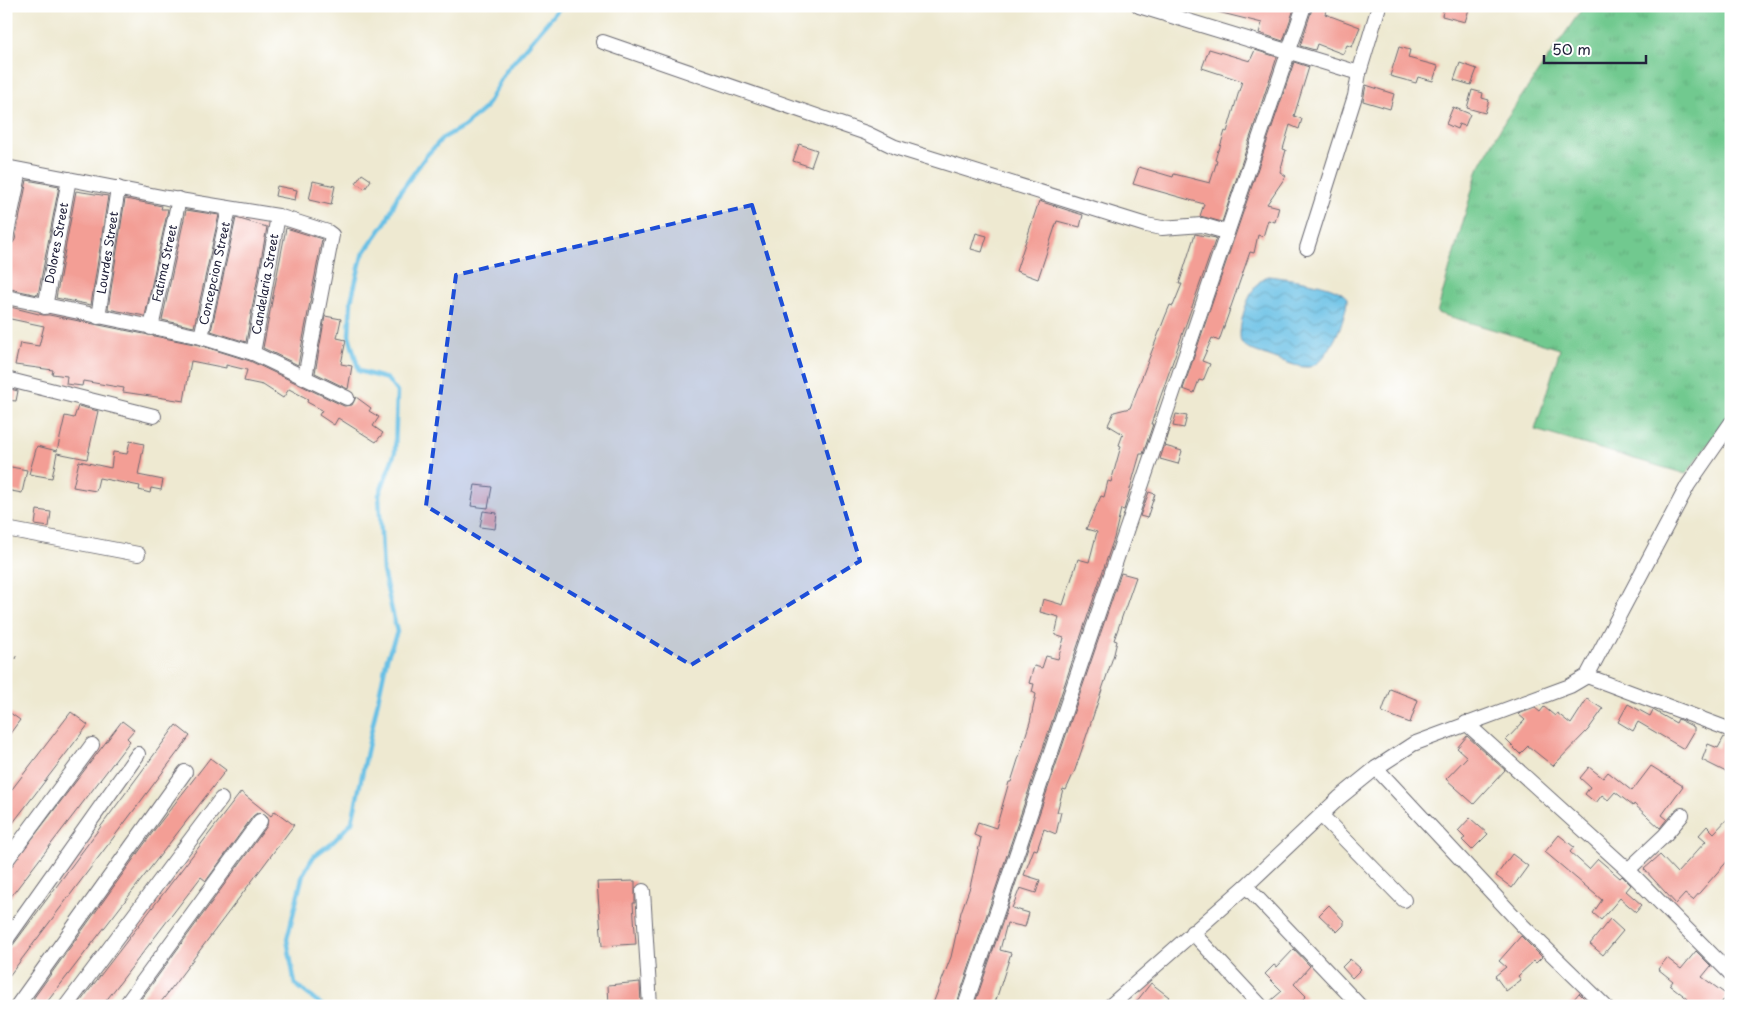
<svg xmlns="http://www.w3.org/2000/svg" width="1737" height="1012" viewBox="0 0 1737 1012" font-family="'Playpen Sans',sans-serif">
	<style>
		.grass { fill: url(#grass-tufts); stroke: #4a7665 }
		.water { fill: url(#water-waves); stroke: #457190 }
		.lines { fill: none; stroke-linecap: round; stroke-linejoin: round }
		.stream { stroke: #68c0e5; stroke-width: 4.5 }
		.building { fill: #f39e95 }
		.minor-casing { stroke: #696870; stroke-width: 16 }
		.path { stroke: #696870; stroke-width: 2.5; stroke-dasharray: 1 4; stroke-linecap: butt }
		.minor { stroke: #fff; stroke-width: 14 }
		.marked { fill: #1d4ed8; fill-opacity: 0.2; stroke: #1d4ed8; stroke-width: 4; stroke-dasharray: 10 6; stroke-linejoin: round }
		.labels { text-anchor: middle; stroke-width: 4.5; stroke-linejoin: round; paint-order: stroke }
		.street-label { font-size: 12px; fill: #22223b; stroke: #fff }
	</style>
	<defs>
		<pattern id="grass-tufts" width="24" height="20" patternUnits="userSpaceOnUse" patternTransform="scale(1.25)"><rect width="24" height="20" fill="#71c98f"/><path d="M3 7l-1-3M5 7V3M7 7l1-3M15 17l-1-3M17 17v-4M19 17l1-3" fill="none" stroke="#62ac7c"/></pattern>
		<pattern id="water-waves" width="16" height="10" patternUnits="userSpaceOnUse" patternTransform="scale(1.25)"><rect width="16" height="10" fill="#68c0e5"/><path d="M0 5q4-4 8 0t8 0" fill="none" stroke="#559cbb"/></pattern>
	</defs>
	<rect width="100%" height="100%" fill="#fff"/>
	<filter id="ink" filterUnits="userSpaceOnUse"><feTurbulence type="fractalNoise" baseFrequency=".02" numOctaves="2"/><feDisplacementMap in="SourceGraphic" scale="10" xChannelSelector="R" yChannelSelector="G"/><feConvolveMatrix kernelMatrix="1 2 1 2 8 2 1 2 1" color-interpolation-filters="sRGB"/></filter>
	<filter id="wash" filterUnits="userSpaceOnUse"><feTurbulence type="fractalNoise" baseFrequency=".0096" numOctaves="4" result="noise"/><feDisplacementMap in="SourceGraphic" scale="20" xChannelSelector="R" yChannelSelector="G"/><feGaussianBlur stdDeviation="1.12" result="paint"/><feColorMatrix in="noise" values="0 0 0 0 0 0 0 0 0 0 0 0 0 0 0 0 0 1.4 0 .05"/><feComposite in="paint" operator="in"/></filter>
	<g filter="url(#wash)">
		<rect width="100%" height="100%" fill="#eee9d1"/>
		<path class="grass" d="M1584,6H1731V413L1686,474L1535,430L1560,349L1437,313L1478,169L1506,119Z"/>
		<path class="water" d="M1269,276C1288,279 1336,283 1347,298C1348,315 1328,364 1309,367C1298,368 1283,361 1272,357C1260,353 1249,351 1241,342C1236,327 1251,279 1269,276Z"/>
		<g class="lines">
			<path class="stream" d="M323,1006L295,984L287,939L303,874L314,856L334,841L352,822L387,658L397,632L383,571L379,495L395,452L397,392L387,379L359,371L349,335L351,301L362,256L387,220L398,195L426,156L443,138L464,126L485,108L505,72L561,6"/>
		</g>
		<g id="blocks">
			<g class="building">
				<path d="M1211,6H1295L1283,41L1259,33L1262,23L1210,10Z"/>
				<path d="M1313,6H1327L1325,14L1360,27L1352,47L1347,45L1343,54L1317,44L1315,50L1300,46Z"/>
				<path d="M1444,6H1470L1465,22L1442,16Z"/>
				<path d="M1399,47L1410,50L1408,58L1438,66L1433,81L1418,77L1416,83L1390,76Z"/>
				<path d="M1209,49L1250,61L1255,50L1277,57L1222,222L1200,216L1204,204L1133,184L1139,167L1173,177L1174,174L1210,183L1217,161L1215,160L1218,150H1219L1225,131L1227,132L1242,81L1202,68Z"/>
				<path d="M1294,62L1309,67L1294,116L1302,119L1299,129L1290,125L1283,149L1286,150L1280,172L1286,176L1267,204L1279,207L1275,222L1268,220L1263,237L1258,235L1254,253L1250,252L1219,341L1212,338L1202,361L1210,364L1203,381L1199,380L1194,393L1183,389Z"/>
				<path d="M1460,63L1477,69L1471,85L1454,80Z"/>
				<path d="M1366,85L1394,94L1390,109L1363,101Z"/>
				<path d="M1472,90L1483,93L1482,98L1489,100L1485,113L1467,108Z"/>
				<path d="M1453,107L1470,114L1465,126L1459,124L1457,129L1446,124Z"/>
				<path d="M799,144L817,150L811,167L793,161Z"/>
				<path d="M362,174L371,180L365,189L356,183Z"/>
				<path d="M27,180L59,186L38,295L6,288V247L12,244L15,240Z"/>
				<path d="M313,181L335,186L331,205L309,200Z"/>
				<path d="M277,186L297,190L295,200L275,196Z"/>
				<path d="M76,191L108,196L91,305L56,298Z"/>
				<path d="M125,199L162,206L161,209H168L145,316L108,309Z"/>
				<path d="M1039,201L1083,215L1080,227L1057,221L1038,279L1016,271Z"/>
				<path d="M186,210L219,215L194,327L162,320Z"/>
				<path d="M236,218L267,227L246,342L211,331Z"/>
				<path d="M286,228L322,239L298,365L263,348Z"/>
				<path d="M976,233L987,236L982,252L971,249Z"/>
				<path d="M1195,234L1216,238L1151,424H1153L1143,454H1140L1124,510L1121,509L1114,538L956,1006H932L951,957L961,912L970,887L981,838L974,835L978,822L996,828L1009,782H1011L1030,722L1036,694L1032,692L1034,684L1029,683L1034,666L1042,668L1046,656L1058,659L1064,638L1055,635L1059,617L1040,612L1043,599L1063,605L1078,559L1089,562L1097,532L1086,529L1101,496L1104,497L1108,481L1111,482L1121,446L1119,445L1123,434L1108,425L1114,412L1130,408L1165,317L1170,305L1173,306L1182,284H1179Z"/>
				<path d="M6,306L43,315H49L199,345L250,361L344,406L352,405L356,397L371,408L369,411L379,417L373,426L383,433L376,442L338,418L334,425L319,415L322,410L307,402L308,399L289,389L283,398L263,385L244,381L247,370L226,365V368L191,361L184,401L123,392L124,388L83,381L82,386L66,384L67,376L52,374L53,370L15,365L20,343L39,346L44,326L6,318Z"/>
				<path d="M325,316L341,319L337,338L346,340L341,364L352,366L348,389L315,373Z"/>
				<path d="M6,388L18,391L16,401L6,400Z"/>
				<path d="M78,406L98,411L87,459L57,453L52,478L29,474L37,446L57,451L65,416L74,418Z"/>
				<path d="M1176,414L1187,416L1184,428L1173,426Z"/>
				<path d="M1170,429L1165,446L1182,451L1178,464L1160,459Z"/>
				<path d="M130,441L144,444L138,475L163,480L161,490L151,488L150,493L139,490L140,486L99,478L96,491L73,487L79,461L111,468L113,452L127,454Z"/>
				<path d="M6,466L27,470L22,493L6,490Z"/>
				<path d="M475,485L492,487L488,508L471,506Z"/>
				<path d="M1149,492L1155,494L1147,518L1140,516Z"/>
				<path d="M37,510L51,512L49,527L35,525Z"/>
				<path d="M483,511L497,513L495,529L480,527Z"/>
				<path d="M1121,573L1136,577L1114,640L1117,641L1114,654L1075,770L1066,790L1063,789L1057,812H1061L1056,834L1044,829L1037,850L1034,849L1024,875L1040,880L1036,893L1020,888L1012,908L1029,913L1025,927L1007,923L1000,950L1011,953L994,1006H974Z"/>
				<path d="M1390,689L1418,700L1410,723L1382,712Z"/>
				<path d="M1587,699L1603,709L1588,730L1553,766L1528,746L1520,754L1506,740L1525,720L1518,714L1535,708L1540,712L1544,707L1555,716L1557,713L1571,724Z"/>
				<path d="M1628,704L1650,716L1653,710L1676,723L1678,719L1694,727V732L1684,749L1638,722L1633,731L1618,722Z"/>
				<path d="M6,710L20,720L6,739Z"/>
				<path d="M71,712L88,725L6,832V797Z"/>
				<path d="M122,721L134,730L127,738L130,741L6,903V873Z"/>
				<path d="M176,725L190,736L6,980V950L13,945Z"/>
				<path d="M1467,736L1505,770L1474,804L1446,779L1467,757L1457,748Z"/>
				<path d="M1724,737L1731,739V763L1726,772L1702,760L1708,744L1718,748Z"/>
				<path d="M210,758L226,770L44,1006H41L33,999L155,829Z"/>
				<path d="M1651,766L1683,786L1662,815L1667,819L1660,828L1634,804L1633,806L1615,792L1608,800L1602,795L1596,803L1585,794L1590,787L1580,778L1589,767L1603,778L1608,772L1632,791Z"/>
				<path d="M241,792L271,816L275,811L294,825L158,1006H136L267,826L268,818L265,814L257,813L253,816L206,881L201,877L102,1006H77Z"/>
				<path d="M1731,815V857L1693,900L1685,894L1676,904L1644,869L1660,855L1677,873L1706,841L1699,835L1707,826L1714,833Z"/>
				<path d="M1470,818L1488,834L1472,850L1462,840L1465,838L1458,831Z"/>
				<path d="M1559,835L1574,847L1570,852L1589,869L1598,859L1620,878L1622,876L1631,885L1626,891L1642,905L1636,912L1620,898L1601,920L1593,913L1602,900L1545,852Z"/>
				<path d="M1512,854L1528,866L1512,888L1496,876Z"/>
				<path d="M635,881V903H633L636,944L602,946L597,882Z"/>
				<path d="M1329,905L1344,921V925L1337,932L1319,915Z"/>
				<path d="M1610,919L1623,931L1603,955L1590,944Z"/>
				<path d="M1521,936L1542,957L1536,963L1534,961L1518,976L1521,980L1506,991L1495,976L1506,967L1499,961Z"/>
				<path d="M1294,949L1310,966L1294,984L1306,996L1296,1006H1268V1003L1282,991L1265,974L1274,965L1277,967Z"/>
				<path d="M1696,951L1711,966L1702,977L1727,995L1719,1006H1683L1688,999L1670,985L1673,981L1658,969L1667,958L1681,969Z"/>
				<path d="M1350,959L1361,969L1352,978L1342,967Z"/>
				<path d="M640,982L641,1006H609L608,985Z"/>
				<path d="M1151,983L1169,997L1162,1006H1133Z"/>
				<path d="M1579,993L1592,1006H1568Z"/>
			</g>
		</g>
	</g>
	<g filter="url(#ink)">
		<use href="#blocks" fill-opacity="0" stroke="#696870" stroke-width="1"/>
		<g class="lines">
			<g class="minor-casing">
				<g id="minor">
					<path d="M1139,6L1359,73L1379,6"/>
					<path d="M603,42L866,133L895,147L1146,225L1162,228L1202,225L1226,232"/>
					<path d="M6,167L167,198L278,216L328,232L332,235L305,377"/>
					<path d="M6,238L20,170"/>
					<path d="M1307,248L1355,96L1359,73"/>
					<path d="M6,297L201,337L253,353L347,398"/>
					<path id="s1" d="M45,307L69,179"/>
					<path id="s2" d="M98,317L118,188"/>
					<path id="s3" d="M151,328L179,199"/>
					<path id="s4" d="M201,337L229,209"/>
					<path id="s5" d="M253,353L278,216"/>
					<path d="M6,379L154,416"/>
					<path d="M6,529L138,554"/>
					<path d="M1587,676L1731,730"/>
					<path d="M1466,723L1628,870L1731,974"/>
					<path d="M1376,768L1523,926L1605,1006"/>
					<path d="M1321,815L1404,900"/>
					<path d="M6,861L92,745"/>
					<path d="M1628,870L1665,835L1682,815"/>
					<path d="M1246,886L1360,1006"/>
					<path d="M643,891L650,1006"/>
					<path d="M1192,932L1260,1005"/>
					<path d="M6,940L138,754"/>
					<path d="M17,1006L185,772"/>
					<path d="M66,1006L221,799"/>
					<path d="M125,1006L260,821"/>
					<path d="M965,1006L1304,6"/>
					<path d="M1110,1006L1246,886L1339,798L1376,768L1413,744L1570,686L1587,676L1688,485L1731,423"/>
				</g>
			</g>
			<path class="path" d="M6,656L18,658"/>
			<use href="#minor" class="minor"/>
		</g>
	</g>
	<path class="marked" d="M752,205L860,561L691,665L426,506L456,275Z"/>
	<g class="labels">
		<g class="street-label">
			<text dy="4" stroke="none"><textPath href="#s1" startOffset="65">Dolores Street</textPath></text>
			<text dy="4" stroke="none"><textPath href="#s2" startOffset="65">Lourdes Street</textPath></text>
			<text dy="4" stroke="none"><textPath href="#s3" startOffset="66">Fatima Street</textPath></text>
			<text dy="4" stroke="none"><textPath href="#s4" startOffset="65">Concepcion Street</textPath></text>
			<text dy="4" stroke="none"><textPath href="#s5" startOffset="70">Candelaria Street</textPath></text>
		</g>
	</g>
	<rect width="1737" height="1012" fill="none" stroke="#fff" stroke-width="25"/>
	<path d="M1544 55v8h102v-8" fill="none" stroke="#22223b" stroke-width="2.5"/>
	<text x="1552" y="55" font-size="15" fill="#22223b" stroke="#ffffff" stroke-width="4" paint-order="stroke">50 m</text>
</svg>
